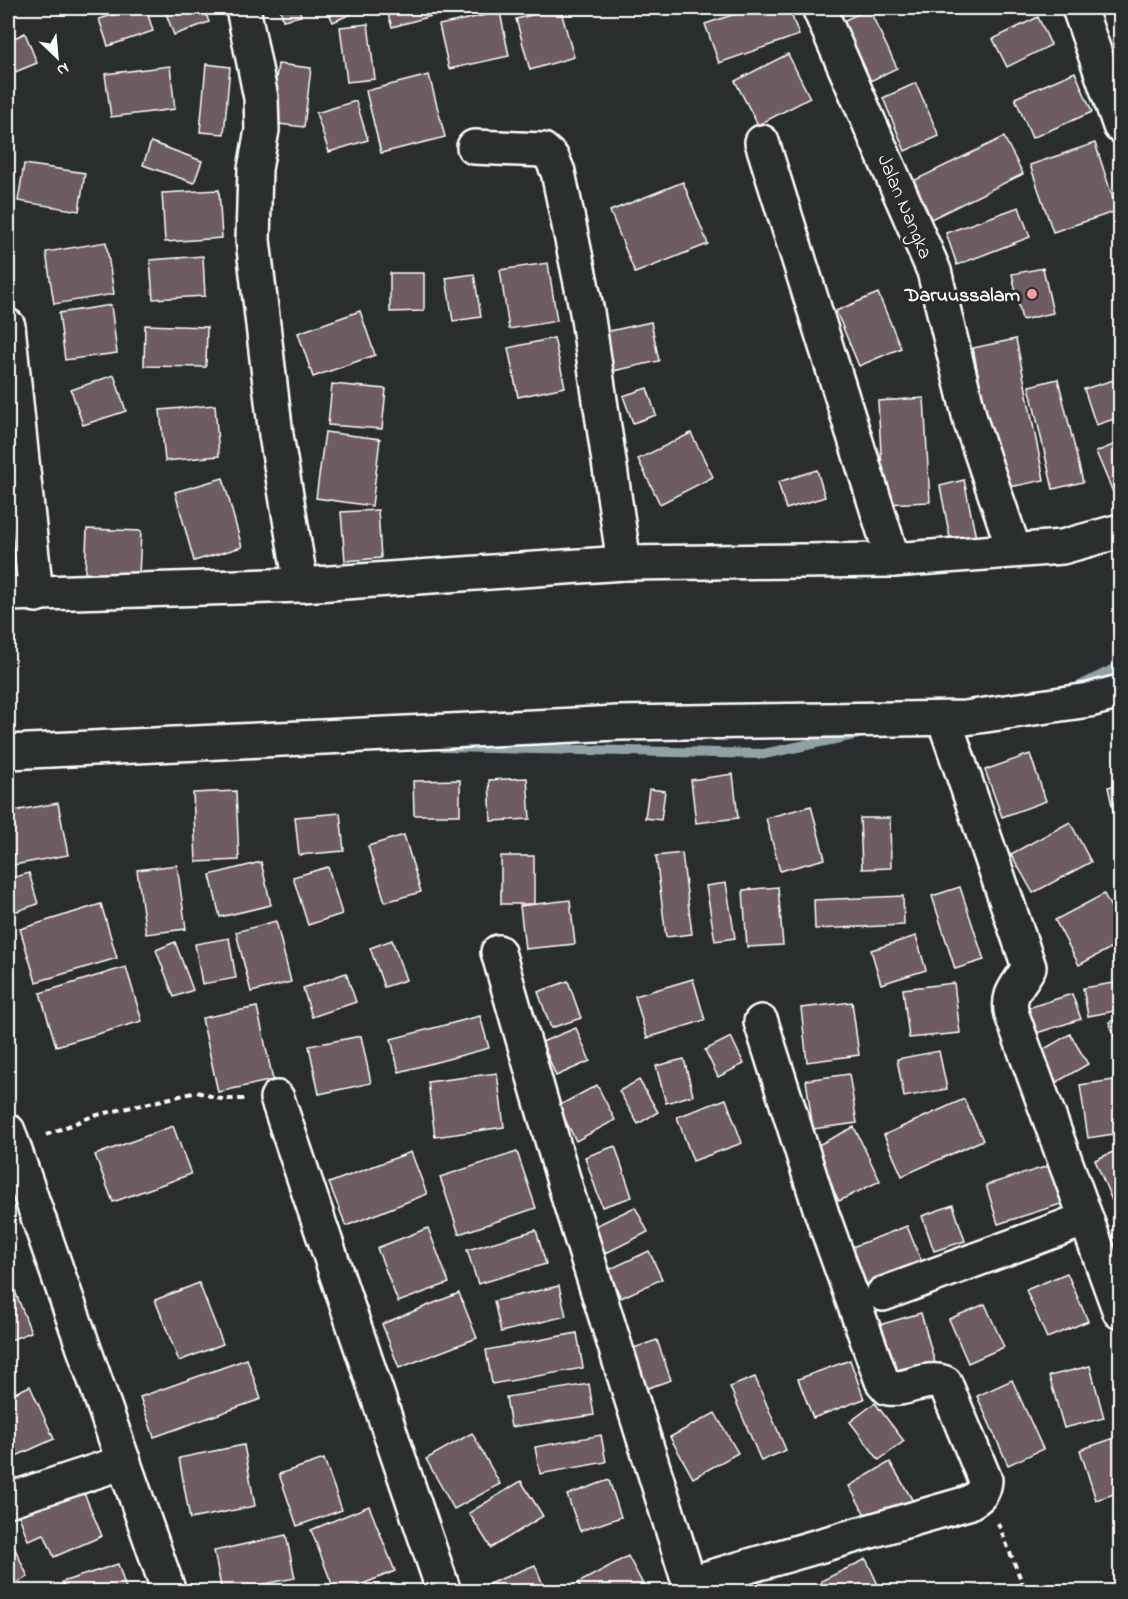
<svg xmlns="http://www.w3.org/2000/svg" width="1128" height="1599" viewBox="0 0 1128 1599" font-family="'Indie Flower',sans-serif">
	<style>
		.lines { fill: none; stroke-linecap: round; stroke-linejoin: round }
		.stream { stroke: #90a2a4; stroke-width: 10 }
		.building { fill: #6e5c63; stroke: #fff; stroke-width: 1.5 }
		.minor-casing { stroke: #fff; stroke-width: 38 }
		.path { stroke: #fff; stroke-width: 4; stroke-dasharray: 6 4.5; stroke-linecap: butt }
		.minor { stroke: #2a2d2e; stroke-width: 33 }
		.poi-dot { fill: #ff9aa2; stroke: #2a2d2e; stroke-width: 2 }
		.labels { text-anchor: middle; stroke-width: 6; stroke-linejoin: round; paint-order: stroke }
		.street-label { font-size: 20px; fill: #fff; stroke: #2a2d2e }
		.poi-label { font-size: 20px; font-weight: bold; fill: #fff; stroke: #2a2d2e; text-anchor: end }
	</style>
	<rect width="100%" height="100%" fill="#2a2d2e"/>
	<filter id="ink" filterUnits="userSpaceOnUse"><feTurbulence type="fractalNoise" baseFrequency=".0167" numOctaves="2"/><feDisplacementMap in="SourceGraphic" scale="12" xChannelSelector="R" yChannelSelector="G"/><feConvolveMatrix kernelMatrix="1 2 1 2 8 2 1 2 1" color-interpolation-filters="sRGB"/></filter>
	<g filter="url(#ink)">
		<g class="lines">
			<g class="stream">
				<path d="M1072,690L1120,666"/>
				<path d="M443,747L764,754L863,733"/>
			</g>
		</g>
		<g class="building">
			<path d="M137,8H146L153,31L108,46L99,19Z"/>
			<path d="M164,8H204L209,22L174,35Z"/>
			<path d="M280,8H299L301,16L283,20Z"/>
			<path d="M326,8H364L333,22Z"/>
			<path d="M386,8H440L442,13L392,27Z"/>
			<path d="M560,8L574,57L530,70L516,19Z"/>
			<path d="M753,8H789L799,35L719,63L705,24Z"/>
			<path d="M997,8H1013L998,12Z"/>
			<path d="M869,9L897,68L866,83L838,23Z"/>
			<path d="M500,12L509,56L449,69L439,25Z"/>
			<path d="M1038,17L1051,45L1007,67L993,39Z"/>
			<path d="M368,24L375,79L347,82L340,27Z"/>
			<path d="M25,33L37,63L8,75V41Z"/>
			<path d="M788,54L810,98L758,125L735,81Z"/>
			<path d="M206,64L230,67L224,134L200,132Z"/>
			<path d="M278,64L311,68L304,127L270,123Z"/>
			<path d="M170,66L175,109L111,117L105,74Z"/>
			<path d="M1075,72L1092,112L1032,138L1015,98Z"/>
			<path d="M429,75L445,137L381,153L366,91Z"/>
			<path d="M916,83L939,136L905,151L883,98Z"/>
			<path d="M356,101L368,140L329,152L316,113Z"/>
			<path d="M1004,137L1023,174L925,222L907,184Z"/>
			<path d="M151,142L202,161L194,183L143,165Z"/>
			<path d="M1095,143L1117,211L1053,232L1030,165Z"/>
			<path d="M24,164L85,173L79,211L18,201Z"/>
			<path d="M683,182L708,244L635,273L610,211Z"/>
			<path d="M219,190L222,238L165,242L162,193Z"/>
			<path d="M1019,207L1030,237L957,265L946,233Z"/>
			<path d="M106,242L114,294L54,304L46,252Z"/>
			<path d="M203,256L205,296L153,299L150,260Z"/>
			<path d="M548,263L557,321L509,329L500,270Z"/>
			<path d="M1043,268L1053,313L1022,320L1012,274Z"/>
			<path d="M390,273H424V311L390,312Z"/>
			<path d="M474,274L481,317L453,321L446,278Z"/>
			<path d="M878,293L901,348L859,366L836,311Z"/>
			<path d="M111,305L117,353L65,360L59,313Z"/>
			<path d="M360,311L375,355L313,377L298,333Z"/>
			<path d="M651,322L659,361L613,371L605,332Z"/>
			<path d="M145,325L207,327L206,367L144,366Z"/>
			<path d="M554,338L565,387L518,397L508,348Z"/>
			<path d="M1016,339L1044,480L1000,489L973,348Z"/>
			<path d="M114,375L126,411L83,425L71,390Z"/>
			<path d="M1120,378V417L1096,425L1084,389Z"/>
			<path d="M1058,379L1083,482L1053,489L1029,386Z"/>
			<path d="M332,384L386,389L382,429L328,425Z"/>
			<path d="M647,388L656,415L633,423L623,396Z"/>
			<path d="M924,398L930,502L884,504L878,401Z"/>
			<path d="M215,405L219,456L165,461L160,410Z"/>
			<path d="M325,432L380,439L372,506L316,498Z"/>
			<path d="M691,433L713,477L660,504L638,459Z"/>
			<path d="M1120,442V503L1118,504L1096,452Z"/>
			<path d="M817,470L825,497L786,509L778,482Z"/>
			<path d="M223,478L242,547L194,561L175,492Z"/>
			<path d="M964,480L976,538L951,543L940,486Z"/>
			<path d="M378,510L381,558L345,561L341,512Z"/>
			<path d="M87,529L141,531L139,576L85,575Z"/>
			<path d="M1030,754L1046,801L1002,817L985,770Z"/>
			<path d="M733,774L738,818L696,823L691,780Z"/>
			<path d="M527,778L530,819L491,821L489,780Z"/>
			<path d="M460,780V815H414L413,781Z"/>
			<path d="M1120,784V833H1118L1108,787Z"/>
			<path d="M649,789L665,791L661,820L645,818Z"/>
			<path d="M236,791L239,860L196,862L193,793Z"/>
			<path d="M58,803L68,855L8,866V812Z"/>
			<path d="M811,806L825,859L780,871L766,818Z"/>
			<path d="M340,813L344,851L299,855L295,817Z"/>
			<path d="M860,818H890L891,868L862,869Z"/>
			<path d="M1070,822L1091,862L1033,893L1011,854Z"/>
			<path d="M404,835L421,892L385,902L368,846Z"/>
			<path d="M682,853L692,934L666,937L656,856Z"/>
			<rect x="501" y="856" width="33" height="48"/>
			<path d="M261,862L271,905L220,917L210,875Z"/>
			<path d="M177,865L186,929L146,934L137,870Z"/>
			<path d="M328,867L342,914L308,925L293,877Z"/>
			<path d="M29,873L38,904L8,914V879Z"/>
			<path d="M726,883L735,938L715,941L706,886Z"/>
			<path d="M778,887L783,945L747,947L743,890Z"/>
			<path d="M960,887L984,960L955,969L932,896Z"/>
			<path d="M1104,894L1120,925V943L1079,965L1055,920Z"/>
			<path d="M903,896L904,925L815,929L814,900Z"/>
			<path d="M570,900L575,944L525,949L520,906Z"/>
			<path d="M101,904L117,958L36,982L20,929Z"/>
			<path d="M276,921L291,982L251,992L236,932Z"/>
			<path d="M916,936L926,970L881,984L871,950Z"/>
			<path d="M229,938L236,978L202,984L195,944Z"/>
			<path d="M392,940L406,980L384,987L370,948Z"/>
			<path d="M175,942L193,990L174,997L156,950Z"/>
			<path d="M126,967L142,1021L56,1046L40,993Z"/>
			<path d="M346,973L356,1002L312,1017L303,988Z"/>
			<path d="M693,979L705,1020L647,1038L635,996Z"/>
			<path d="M568,981L581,1018L551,1028L538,992Z"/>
			<path d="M1120,982V1010L1088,1016L1083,988Z"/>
			<path d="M954,983L960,1033L909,1038L903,989Z"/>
			<path d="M1072,994L1081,1019L1024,1037L1015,1012Z"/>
			<path d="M852,1002L859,1055L807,1062L801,1008Z"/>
			<path d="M257,1007L273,1080L218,1092L202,1018Z"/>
			<path d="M480,1016L489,1048L399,1072L391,1039Z"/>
			<path d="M1120,1018V1053L1109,1022Z"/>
			<path d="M576,1028L590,1061L556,1076L542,1042Z"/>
			<path d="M1070,1034L1088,1064L1057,1082L1039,1052Z"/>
			<path d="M361,1036L371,1083L319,1094L309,1046Z"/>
			<path d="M731,1037L744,1064L718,1077L705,1050Z"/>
			<path d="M939,1051L947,1089L904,1097L897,1059Z"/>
			<path d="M684,1059L693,1095L666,1103L656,1066Z"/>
			<path d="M497,1073L504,1127L435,1137L428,1082Z"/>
			<path d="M849,1074L857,1123L813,1129L806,1080Z"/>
			<path d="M1120,1079V1133L1088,1138L1080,1085Z"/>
			<path d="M639,1080L658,1112L638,1124L619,1091Z"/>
			<path d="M597,1085L615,1120L576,1141L558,1106Z"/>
			<path d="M726,1099L742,1143L693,1161L677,1117Z"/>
			<path d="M964,1099L983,1140L902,1176L884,1135Z"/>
			<path d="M173,1126L191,1174L113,1202L95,1155Z"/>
			<path d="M854,1127L880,1181L839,1201L812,1148Z"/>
			<path d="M615,1146L632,1197L602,1207L585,1157Z"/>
			<path d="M1120,1149V1220L1095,1160Z"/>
			<path d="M411,1152L427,1194L346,1226L329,1183Z"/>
			<path d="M517,1152L536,1208L459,1234L440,1177Z"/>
			<path d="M1052,1165L1064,1203L998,1224L986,1185Z"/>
			<path d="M953,1205L965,1241L934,1251L922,1216Z"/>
			<path d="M635,1207L648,1232L604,1254L591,1228Z"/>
			<path d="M907,1226L924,1268L863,1292L847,1249Z"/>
			<path d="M428,1228L449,1283L398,1302L377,1248Z"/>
			<path d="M536,1230L546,1264L478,1284L467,1250Z"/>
			<path d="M649,1251L662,1279L621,1298L608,1270Z"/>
			<path d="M1067,1273L1088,1321L1047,1338L1026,1290Z"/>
			<path d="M199,1283L223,1344L179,1361L155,1300Z"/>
			<path d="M559,1286L566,1316L501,1332L494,1301Z"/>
			<path d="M15,1291L31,1332L8,1341V1293Z"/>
			<path d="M459,1293L477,1338L399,1368L382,1324Z"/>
			<path d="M985,1304L1004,1347L968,1363L949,1319Z"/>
			<path d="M921,1313L935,1363L893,1375L879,1325Z"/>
			<path d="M577,1333L583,1368L492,1384L486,1350Z"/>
			<path d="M657,1340L671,1380L645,1389L631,1349Z"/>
			<path d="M247,1359L261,1399L154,1437L140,1397Z"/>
			<path d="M850,1360L864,1399L813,1418L798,1379Z"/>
			<path d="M1090,1366L1104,1418L1064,1428L1049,1376Z"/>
			<path d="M755,1377L786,1450L761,1461L730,1387Z"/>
			<path d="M1012,1380L1043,1449L1008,1465L977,1396Z"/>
			<path d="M589,1384L594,1415L511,1427L506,1397Z"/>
			<path d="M30,1386L54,1439L14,1457L8,1442V1396Z"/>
			<path d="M875,1403L904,1441L879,1460L850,1422Z"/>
			<path d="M715,1413L738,1453L693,1478L670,1437Z"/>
			<path d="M472,1433L500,1484L454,1509L426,1459Z"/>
			<path d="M601,1435L606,1462L540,1474L535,1447Z"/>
			<path d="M1120,1436V1492L1096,1500L1080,1450Z"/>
			<path d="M244,1445L255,1506L190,1519L179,1458Z"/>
			<path d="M324,1459L342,1510L297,1526L279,1474Z"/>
			<path d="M890,1462L913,1501L871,1525L849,1486Z"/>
			<path d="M609,1480L621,1517L580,1531L567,1495Z"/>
			<path d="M79,1481L102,1536L54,1557L44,1534L28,1540L15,1505Z"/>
			<path d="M521,1481L543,1516L491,1548L469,1513Z"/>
			<path d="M369,1506L395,1571L343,1592H335L311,1530Z"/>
			<path d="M8,1534L28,1577L8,1587Z"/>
			<path d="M286,1535L295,1578L222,1592L214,1551Z"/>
			<path d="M628,1556L647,1592H582L578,1583Z"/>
			<path d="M866,1559L880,1589L875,1592H826L821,1581Z"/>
			<path d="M118,1564L127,1592H65L62,1582Z"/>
			<path d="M535,1565L546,1592H469Z"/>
			<path d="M980,1586L981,1592H950Z"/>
		</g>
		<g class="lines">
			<g class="minor-casing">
				<g id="minor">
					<path d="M243,8L261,98L262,130L255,169L253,240L276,435L301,585"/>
					<path d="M819,8L934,271L971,423L1014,550"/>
					<path d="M1079,8L1120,126"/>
					<path d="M762,142L893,560"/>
					<path d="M474,147L543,150L552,158L558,172L587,312L624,563"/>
					<path d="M8,326L36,595"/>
					<path d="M8,594L301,585L624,563L893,560L1062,547L1120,531"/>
					<path d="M944,719L1029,967C1019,986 1006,993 1012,1015L1120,1312"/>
					<path d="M8,752L618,723L965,718L1089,700L1120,692"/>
					<path d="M498,952L569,1199L692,1592"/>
					<path d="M277,1098L444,1592"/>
					<path d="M8,1131L169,1592"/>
					<path d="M883,1294L1086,1219"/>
					<path d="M8,1500L124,1462"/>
					<path d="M690,1583L968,1503C979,1497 984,1493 985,1480L945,1383C927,1375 907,1391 888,1388L882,1381L822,1214L761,1022"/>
				</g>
			</g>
			<g class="path">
				<path d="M46,1135L93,1116L197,1092L221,1099H244"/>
				<path d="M998,1523L1026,1592"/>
			</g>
			<use href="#minor" class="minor"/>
		</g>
	</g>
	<circle class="poi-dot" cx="1032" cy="294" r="6"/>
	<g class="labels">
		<g class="street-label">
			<text transform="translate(906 206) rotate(67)" y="7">Jalan Nangka</text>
		</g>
		<g class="poi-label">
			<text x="1020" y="301">Daruussalam</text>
		</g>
	</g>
	<rect width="1128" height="1599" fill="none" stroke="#2a2d2e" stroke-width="30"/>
	<rect x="15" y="15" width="1098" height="1569" fill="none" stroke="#fff" stroke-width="2" filter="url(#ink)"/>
	<g transform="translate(57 57) rotate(154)" stroke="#2a2d2e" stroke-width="4.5" paint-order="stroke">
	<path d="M0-4.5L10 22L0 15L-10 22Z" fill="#ffffff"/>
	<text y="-9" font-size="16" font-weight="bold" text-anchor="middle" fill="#ffffff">N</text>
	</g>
</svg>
